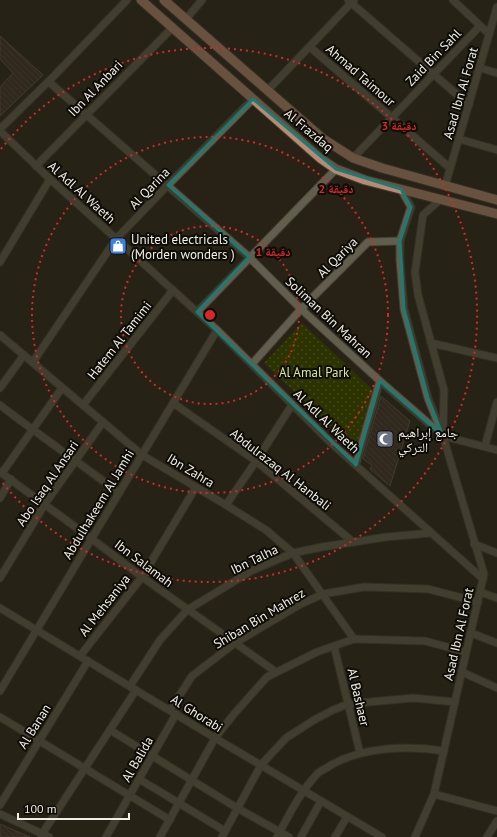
<svg xmlns="http://www.w3.org/2000/svg" width="497" height="837" viewBox="0 0 497 837" font-family="'PT Sans','Noto Naskh Arabic',sans-serif">
	<style>
		.park { fill: url(#park-dots) }
		.building { fill: url(#building-back-hatch); stroke: #63554b }
		.lines { fill: none; stroke-linecap: round; stroke-linejoin: round }
		.minor-casing { stroke: #413e34; stroke-width: 9 }
		.major-casing { stroke: #413e34; stroke-width: 11 }
		.minor { stroke: #625e4e; stroke-width: 7 }
		.major { stroke: #bb8972; stroke-width: 9 }
		.marked { fill: none; stroke: #1a7c74; stroke-width: 3; stroke-linejoin: round }
		.ring { fill: none; stroke: #d62828; stroke-width: 2; stroke-dasharray: 2 4 }
		.labels { text-anchor: middle; stroke-width: 4; stroke-linejoin: round; paint-order: stroke }
		.street-label { font-size: 13px; fill: #f0eee5; stroke: #0e0c06 }
		.poi-label { font-size: 13px; fill: #f0eee5; stroke: #0e0c06; text-anchor: start }
		.park-label { font-size: 13px; fill: #d9ea95; stroke: #0e0c06 }
		.centre { fill: #d62828; stroke: #0e0c06; stroke-width: 2 }
		.ring-label { font-size: 12px; text-anchor: middle; font-weight: bold; fill: #d62828; stroke: #0e0c06; stroke-width: 4; stroke-linejoin: round; paint-order: stroke }
	</style>
	<defs>
		<pattern id="park-dots" width="8" height="8" patternUnits="userSpaceOnUse"><rect width="8" height="8" fill="#2c3300"/><path d="M2 2h.1M6 6h.1" fill="none" stroke="#414719" stroke-width="1.8" stroke-linecap="round"/></pattern>
		<pattern id="building-back-hatch" width="6" height="6" patternUnits="userSpaceOnUse"><rect width="6" height="6" fill="#3e3127"/><path d="M-1 5l2 2M0 0l6 6M5-1l2 2" fill="none" stroke="#51453c"/></pattern>
	</defs>
	<rect width="100%" height="100%" fill="#272215"/>
	<path class="park" d="M302,323L373,390L357,451L264,363Z"/>
	<g class="building">
		<path d="M0,36L43,75L0,116V87L13,73L0,59Z"/>
		<path d="M381,396L410,421L390,486L370,469L372,465L363,459Z"/>
		<path d="M0,824L30,837H0Z"/>
	</g>
	<g class="lines">
		<g class="minor-casing">
			<g id="minor">
				<path d="M348,0L469,105"/>
				<path d="M453,0L489,34"/>
				<path d="M186,19L202,0"/>
				<path d="M310,47L450,168"/>
				<path d="M480,68L497,73"/>
				<path d="M49,82L249,257L301,309L380,381L443,436L497,450"/>
				<path d="M268,90L354,0"/>
				<path d="M0,129L51,79L127,0"/>
				<path d="M0,131L50,179L217,330L332,444L483,579"/>
				<path d="M459,139L497,150"/>
				<path d="M353,158L480,26"/>
				<path d="M36,166L172,28"/>
				<path d="M445,186L497,7"/>
				<path d="M401,189L411,207L400,241V260L404,309L428,398L443,436L484,574L434,794L415,837"/>
				<path d="M441,199L423,215L415,272L418,295L444,390L443,432"/>
				<path d="M0,262L50,179"/>
				<path d="M197,312L336,169"/>
				<path d="M0,335L142,455L226,505L266,530L293,553L354,639"/>
				<path d="M431,343L497,358"/>
				<path d="M33,362L116,239L168,185L253,99"/>
				<path d="M252,364L301,309L368,242L400,241"/>
				<path d="M0,388L24,355"/>
				<path d="M173,403L256,461L353,542"/>
				<path d="M0,405C39,435 80,463 119,493"/>
				<path d="M83,405L173,290"/>
				<path d="M485,446L497,402"/>
				<path d="M356,465L380,381"/>
				<path d="M0,472L92,539L142,577L276,672"/>
				<path d="M2,473L62,388"/>
				<path d="M0,498L11,479"/>
				<path d="M226,505L256,461L292,405"/>
				<path d="M474,544L497,553"/>
				<path d="M0,578L45,504L103,422"/>
				<path d="M480,592L497,598"/>
				<path d="M0,608L215,738L382,837"/>
				<path d="M471,633L497,643"/>
				<path d="M334,646L360,753"/>
				<path d="M80,656L142,577L196,487"/>
				<path d="M462,672L497,688"/>
				<path d="M130,686L160,640L187,610L253,570L293,553L322,547L386,537L431,533"/>
				<path d="M0,691L217,330"/>
				<path d="M170,710L192,676L235,643L301,604L323,594L364,587L428,589L478,602"/>
				<path d="M0,717L170,820"/>
				<path d="M110,730L237,808L289,837"/>
				<path d="M139,779L225,831"/>
				<path d="M434,794L497,811"/>
				<path d="M0,805L88,661"/>
				<path d="M0,814L49,837"/>
				<path d="M41,837L42,834L136,690"/>
				<path d="M106,837L176,714"/>
				<path d="M160,837L215,738L234,714L267,677L317,652L354,639L425,641L466,652"/>
				<path d="M222,837L261,765L286,738L314,720L333,710L348,704L413,698L455,702"/>
				<path d="M277,837C289,815 300,792 318,773C322,770 327,768 331,765C363,747 408,745 444,751"/>
				<path d="M301,837L321,801"/>
				<path d="M335,837L347,817"/>
				<path d="M487,837L497,821"/>
			</g>
		</g>
		<g class="major-casing">
			<g id="major">
				<path d="M141,0L320,158L336,169L365,180L497,214"/>
				<path d="M164,0L322,138L353,158L382,168L497,200"/>
			</g>
		</g>
		<use href="#minor" class="minor"/>
		<use href="#major" class="major"/>
	</g>
	<path d="M0 0H497V837H0ZM253,99L336,169L401,189L411,207L400,241L404,309L428,398L443,436L380,381L356,465L197,312L249,257L168,185Z" fill="#272215" fill-opacity=".55" fill-rule="evenodd"/>
	<path class="marked" d="M253,99L336,169L401,189L411,207L400,241L404,309L428,398L443,436L380,381L356,465L197,312L249,257L168,185Z"/>
	<g class="ring">
		<circle cx="210" cy="315" r="89"/>
		<circle cx="210" cy="315" r="178"/>
		<path d="M1 149A267 267 0 1 1 1 481"/>
	</g>
	<defs>
		<g id="shop-square" transform="scale(0.9)"><rect x="-9" y="-9" width="18" height="18" rx="4" fill="#3f7fe0" stroke="#0e0c06"/><path d="M-5-2.5h2.3a2.7 3.5 0 0 1 5.4 0H5L5.5 6h-11ZM-1.5-2.5h3a1.5 2.3 0 0 0-3 0Z" fill="#fff"/></g>
		<g id="mosque-square" transform="scale(0.9)"><rect x="-9" y="-9" width="18" height="18" rx="4" fill="#6b7280" stroke="#0e0c06"/><path d="M3.5-4.9A6 6 0 1 0 3.5 4.9A5 5 0 1 1 3.5-4.9Z" fill="#fff"/></g>
	</defs>
	<g fill-rule="evenodd">
		<use href="#shop-square" x="118" y="246"/>
		<use href="#mosque-square" x="385" y="439"/>
	</g>
	<g class="labels">
		<g class="street-label">
			<text transform="translate(433 57) rotate(-46)" y="5">Zaid Bin Sahl</text>
			<text transform="translate(361 75) rotate(41)" y="5">Ahmad Taimour</text>
			<text transform="translate(95 88) rotate(-46)" y="5">Ibn Al Anbari</text>
			<text transform="translate(460 93) rotate(-74)" y="5">Asad Ibn Al Forat</text>
			<text transform="translate(309 130) rotate(40)" y="5">Al Frazdaq</text>
			<text transform="translate(149 188) rotate(-46)" y="5">Al Qarina</text>
			<text transform="translate(82 192) rotate(42)" y="5">Al Adl Al Waeth</text>
			<text transform="translate(337 257) rotate(-45)" y="5">Al Qariya</text>
			<text transform="translate(329 317) rotate(43)" y="5">Soliman Bin Mahran</text>
			<text transform="translate(119 340) rotate(-52)" y="5">Hatem Al Tamimi</text>
			<text transform="translate(327 421) rotate(44)" y="5">Al Adl Al Waeth</text>
			<text transform="translate(281 469) rotate(38)" y="5">Abdulrazaq Al Hanbali</text>
			<text transform="translate(191 470) rotate(31)" y="5">Ibn Zahra</text>
			<text transform="translate(47 483) rotate(-56)" y="5">Abo Isaq Al Ansari</text>
			<text transform="translate(98 504) rotate(-59)" y="5">Abdulhakeem Al Jamhi</text>
			<text transform="translate(254 559) rotate(-26)" y="5">Ibn Talha</text>
			<text transform="translate(144 563) rotate(37)" y="5">Ibn Salamah</text>
			<text transform="translate(104 605) rotate(-52)" y="5">Al Mehsaniya</text>
			<text transform="translate(259 618) rotate(-31)" y="5">Shiban Bin Mahrez</text>
			<text transform="translate(458 634) rotate(-77)" y="5">Asad Ibn Al Forat</text>
			<text transform="translate(359 697) rotate(77)" y="5">Al Bashaer</text>
			<text transform="translate(197 713) rotate(32)" y="5">Al Ghorabi</text>
			<text transform="translate(34 726) rotate(-58)" y="5">Al Banan</text>
			<text transform="translate(137 759) rotate(-60)" y="5">Al Balida</text>
		</g>
		<g class="poi-label">
			<text x="131" y="244">United electricals<tspan x="131" dy="15">(Morden wonders )</tspan></text>
			<text x="398" y="437">جامع إبراهيم<tspan x="398" dy="15">التركي</tspan></text>
		</g>
		<g class="park-label">
			<text x="314" y="377">Al Amal Park</text>
		</g>
	</g>
	<circle cx="210" cy="315" r="6" class="centre"/>
	<g class="ring-label">
		<text x="399" y="130">3 دقيقة</text>
		<text x="336" y="193">2 دقيقة</text>
		<text x="273" y="256">1 دقيقة</text>
	</g>
	<path d="M18 813v6h111v-6" fill="none" stroke="#f0eee5" stroke-width="2"/>
	<text x="24" y="813" font-size="12" fill="#f0eee5" stroke="#0e0c06" stroke-width="3" paint-order="stroke">100 m</text>
</svg>
